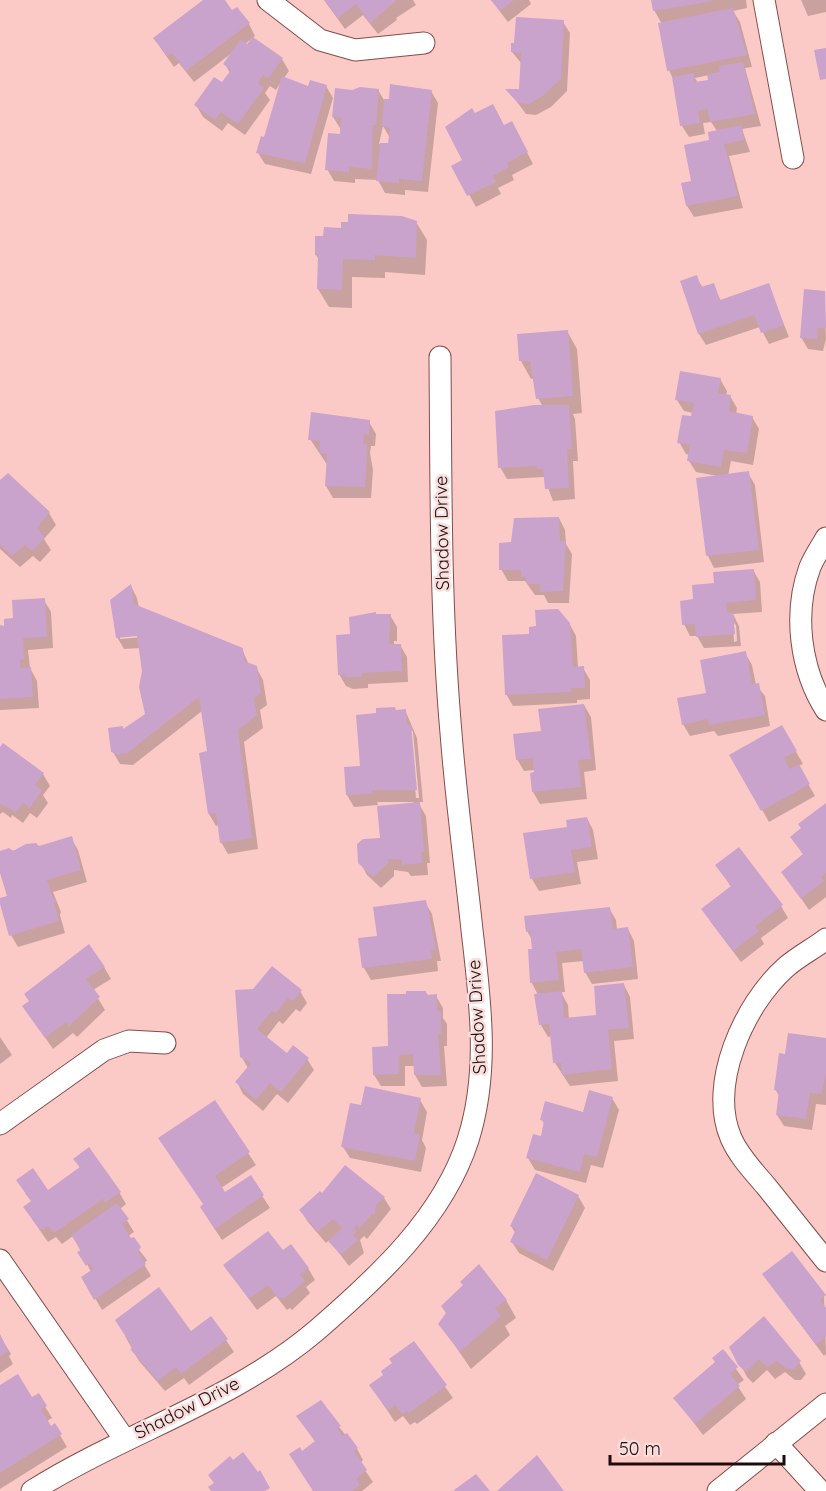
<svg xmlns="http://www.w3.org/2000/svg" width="826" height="1491" viewBox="0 0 826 1491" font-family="Quicksand,sans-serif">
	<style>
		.shadow { fill: #0003; fill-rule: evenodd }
		.building { fill: #c9a3cc }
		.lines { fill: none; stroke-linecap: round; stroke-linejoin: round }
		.minor-casing { stroke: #824d4a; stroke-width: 23 }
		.minor { stroke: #fff; stroke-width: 21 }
		.labels { text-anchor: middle; stroke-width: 5; stroke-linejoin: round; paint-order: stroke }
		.street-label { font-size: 18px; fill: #1f0b0a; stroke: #f8dedc }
	</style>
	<rect width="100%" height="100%" fill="#fccac6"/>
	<g class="shadow">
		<path d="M206,0H223L232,12L249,24L255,36L245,44L282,59L289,71L284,78L309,88L326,86L333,98L311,174L265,164L258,153L265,139L281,82L276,90L270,86L265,93L270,100L245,135L228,123L222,131L203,117L196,105L222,85L230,73L225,64L232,53L194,82L179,63L174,67L162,50L155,39Z"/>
		<path d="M324,0H413L416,5L396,18L397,20L378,34L363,15L345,29Z"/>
		<path d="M491,0H529L531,4L508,22Z"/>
		<path d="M653,0H746L747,8L733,11L740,22L752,67L745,68L761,126L742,129L750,152L729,156L743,208L694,217L687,206L693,183L717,131L711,122L703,123L705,134L689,137L682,126L673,79L669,70L662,24L654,10ZM709,75L710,81L698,83L695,78Z"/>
		<path d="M801,0H826V12L808,16Z"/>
		<path d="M563,22L570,33L567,91L551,107L536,115L526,114L508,90L520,91L522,64L512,52L515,44Z"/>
		<path d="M336,90H378L384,100H390L431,91L438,103L428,192L405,190V195L385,193L378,180L355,179V183L334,181L327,169L341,136L340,128L333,117ZM383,126L390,138L389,145L379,144Z"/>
		<path d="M474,115L518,135L533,164L512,175L514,180L498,188L501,194L476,207L453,166L464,161Z"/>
		<path d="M416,222L427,240L425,275L385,272V278L352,277V308L329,307L318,289L320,261L316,255L325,238L342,229Z"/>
		<path d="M696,277L703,288L713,285L721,301L768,285L789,337L769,344L760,327L706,345L699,334Z"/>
		<path d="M824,292L826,339L823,351L808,349L801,337Z"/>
		<path d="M567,331L577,349L582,413L573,414L575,419L578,461H573L575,499L553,501L544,477L507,479L500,467L543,407L538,398L535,378L531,379L521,361Z"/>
		<path d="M720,379L727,391L726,396H730L737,408L736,414L752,417L759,429L753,465L731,461L728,476L748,473L755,485L764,562L714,568L708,556L718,476L696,472L689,461L690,455L686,454L679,442L693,413L684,411L677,400Z"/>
		<path d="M369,422L376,434L375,446H371L370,453L373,470L371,498H333L326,486L328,466L310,439Z"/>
		<path d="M0,480L49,513L56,525L44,539L51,550L40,562L33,556L20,567L0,549Z"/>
		<path d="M559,518L565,530L566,544L572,554L569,603H548L544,595H535L525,581H508L501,569L512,544Z"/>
		<path d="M753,570L760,582L762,612L733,614L739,626L741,646L704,648L697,636H690L684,624L695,601L715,584ZM733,622L736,625L737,641L734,642Z"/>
		<path d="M131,586L137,598L139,608L242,649L249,665L256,667L263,680L267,705L260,710L263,728L244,742L258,849L228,854L221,842L219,825L216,826L209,814L208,752L202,711L133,765L120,764L113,752L123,728L124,730L146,714L140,648L124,649L117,637ZM144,634V637L120,639V636Z"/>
		<path d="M44,600L51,612L53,648L28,650L30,668L37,681L39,708L0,710V628L3,630L5,620H15Z"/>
		<path d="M390,615L397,627V641H394V646L400,645L407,657L408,682L368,684V688L353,689L346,686L339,674Z"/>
		<path d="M569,623L576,636L578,668H583L590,680V699L577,700V703L513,706L506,694Z"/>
		<path d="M745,653L752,665L756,685L765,696L770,726L718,736L714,731L690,736L683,724Z"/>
		<path d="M584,705L591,717L596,770L584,772L587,799L540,804L533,792L535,770L524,771L517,759L543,732Z"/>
		<path d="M405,710L417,738L423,802H418L426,816L430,863H427L428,875L411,876L408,872L394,870V876L381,888L367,875L360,862L414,802H377L378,805L354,807L347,795L361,767ZM410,728L413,732L419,798H416Z"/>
		<path d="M782,727L803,764L798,766L815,796L769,822L731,756Z"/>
		<path d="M0,749L43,774L50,786L43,795L48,803L37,818L30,813L23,823L12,815L11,818L3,812L0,814Z"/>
		<path d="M826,805V897L809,910L783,872L804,856L792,837Z"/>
		<path d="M587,818L593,830L598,859L577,862L581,884L539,891L532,879L525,834L568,828Z"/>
		<path d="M71,838L78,850L87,882L53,892L61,912L60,915L65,933L18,947L11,935L9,897L0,867V852L38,848Z"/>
		<path d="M717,866L781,906L788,918L761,938L764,944L741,962L710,921L732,888Z"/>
		<path d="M425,902L432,914L441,961H437L438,971L371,980L364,968L360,940L378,937Z"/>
		<path d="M609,908L616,920L617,930L628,929L634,941L638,979L592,984L585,972L584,961L562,963L565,992H561L568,1005L569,1019L598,1016L624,985L630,997L634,1039L614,1041L618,1081L570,1086L555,1063L552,1036L548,1037L541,1025L538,995L532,983L530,951L534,950L533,941L527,931Z"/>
		<path d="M104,967L111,979L93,990L105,1010L77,1037L73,1033L53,1049L24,1007Z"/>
		<path d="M254,990L300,991L307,1003L300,1012L296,1009L283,1024L279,1021L266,1038L287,1055L307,1059L314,1070L288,1103L277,1094L263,1111L243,1094L237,1082L248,1068L241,1056Z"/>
		<path d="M426,992L428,996H436L443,1008V1018L447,1024V1046H444L447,1086L422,1087L415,1075V1066H405V1086H381L374,1075Z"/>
		<path d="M0,1037L12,1055L0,1064Z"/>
		<path d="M826,1040V1105L816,1104L812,1130L784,1126L777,1115L780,1097L775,1089L786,1056Z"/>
		<path d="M612,1098L619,1110L603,1168L591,1165L586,1183L535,1170L528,1158L542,1138L545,1125L542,1120L584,1113Z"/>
		<path d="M420,1100L427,1112L422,1140L426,1148L421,1172L350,1158L343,1147L362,1107Z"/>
		<path d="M214,1102L256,1165L221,1188L225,1194L250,1177L270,1208L222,1240L208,1219L204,1205Z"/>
		<path d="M75,1159L119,1192L126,1204L120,1209L134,1232L128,1236L147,1260L144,1264L151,1276L102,1310L83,1278L91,1272L73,1236L62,1244L56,1237L48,1242L32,1219V1202L25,1193L48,1192L80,1168Z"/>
		<path d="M345,1167L384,1198L391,1209L367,1239L364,1236L360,1240L364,1253L349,1266L329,1240L326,1243L308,1222L301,1211L322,1195Z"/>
		<path d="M578,1196L585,1208L553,1271L519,1253L512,1242L516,1234L511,1226Z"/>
		<path d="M282,1252L308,1268L315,1280L306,1287L310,1293L292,1310L290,1308L287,1310L276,1296L257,1310L225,1266Z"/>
		<path d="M764,1274L824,1296L826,1354L824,1356Z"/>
		<path d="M506,1300L516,1318L505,1326L510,1335L471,1369L440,1324Z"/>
		<path d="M211,1318L234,1352L189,1385L184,1378L165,1391L139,1361L125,1336L191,1333Z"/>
		<path d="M0,1336L11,1354L9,1356L13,1364L0,1373Z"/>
		<path d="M414,1343L453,1398L417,1424L415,1422L410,1425L403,1416L395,1422L371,1386L385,1376Z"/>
		<path d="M731,1347L799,1362L806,1374L801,1380H795L785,1372L775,1379L767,1370L753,1383L747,1377Z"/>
		<path d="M723,1351L744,1380L737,1385L746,1399L703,1435L675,1398L717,1362Z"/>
		<path d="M0,1387L32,1399L38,1395L52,1418L47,1421L51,1428L54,1425L67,1447L0,1489Z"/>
		<path d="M298,1416L339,1427L357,1449L363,1460L360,1463L373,1482L362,1491H314L302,1453L316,1443Z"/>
	</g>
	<g class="building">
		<path d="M203,0H225L232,10L237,7L250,23L186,71L172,53L167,56L153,38Z"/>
		<path d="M324,0H397L370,23L356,4L338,18Z"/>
		<path d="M491,0H514L500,11Z"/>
		<path d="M651,0H713V1L653,11Z"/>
		<path d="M733,8L747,55L667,71L658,23Z"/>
		<path d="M516,17L564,20L561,79L544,95L529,104L518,103L505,89H519L521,53L511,52V43H514Z"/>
		<path d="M253,37L283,58L268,79L263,75L258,83L264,88L238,124L221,112L215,120L194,105L214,77L222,82L231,70L223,64L241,39L247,44Z"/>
		<path d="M826,48V79L820,80L814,50Z"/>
		<path d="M743,62L755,114L710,122L707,109L698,111L700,123L680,126L672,77L694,73L695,82L708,80L707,74L720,72L719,66Z"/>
		<path d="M282,76L308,86L310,80L327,85L305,163L256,153L261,136L264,137Z"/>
		<path d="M390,84L432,90L422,181L399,179V183L376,181L380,143H388L390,128L382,127L384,99H389Z"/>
		<path d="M360,87L379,89L376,125H373L372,169L349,167V172L325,170L328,133L340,134L341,118L332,117L335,88L352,90Z"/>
		<path d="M493,104L504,125L512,121L528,152L507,163L509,167L493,176L496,182L467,196L451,166L462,160L445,127L472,108L475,113Z"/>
		<path d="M742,125L744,140L724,144L738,196L686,206L681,183L691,181L684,145L709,140L708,132Z"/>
		<path d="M348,214L402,216L417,221L416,258L375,255V260L343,259L342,290L317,289L318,255H315V236H323L324,227L341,228V222H348Z"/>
		<path d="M697,275L701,287L714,283L720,300L769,283L784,325L761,333L754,315L698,334L680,281Z"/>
		<path d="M804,289L825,291L826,328H818L817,339L800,338Z"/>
		<path d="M568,330L573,396L536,399L530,361H519L517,334Z"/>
		<path d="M680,371L721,378L718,393L731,395L729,411L753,416L747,453L724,450L721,467L687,461L690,445L677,443L682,415L691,416L694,403L675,400Z"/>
		<path d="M534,405H569L572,449H567L569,488L545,489L543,469H537V466L498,468L495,411Z"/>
		<path d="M311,412L370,420L369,435L364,434L363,444H367V457L365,487L325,486L327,454L319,453L320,441L308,440Z"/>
		<path d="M749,471L759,550L706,556L696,478Z"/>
		<path d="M8,473L50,512L37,528L45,538L32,551L25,545L12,556L0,545V480Z"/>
		<path d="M559,517L560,541H566L563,591L540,592V584H527L526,577H521V570H499V543L511,542L514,518Z"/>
		<path d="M754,569L756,600L726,603L727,613L733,612L735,634L696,637L695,624L682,625L680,601L693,599L692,585L714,583L713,572Z"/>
		<path d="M131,584L134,604L243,648L244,661L257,666L261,693L254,698L257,715L238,730L252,838L220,843L216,813L208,814L199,753L207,751L199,697L126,754L121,753L119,755L111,752L108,728L123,726V729L145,714L139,687L142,671L137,636L116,638L110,600Z"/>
		<path d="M45,598L47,637L23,638L24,659L20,660V668L31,667L33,697L0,699V625L4,626V619L13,618L12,600Z"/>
		<path d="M558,609L570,623L573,667L584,666L585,688H571V692L505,695L502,635L529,634V627L536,626L535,610Z"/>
		<path d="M376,612V614H391L389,644H401L402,671L362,673V677H344L345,674L338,675L336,635L350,634L349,617Z"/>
		<path d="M746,651L752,684L759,683L765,715L709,725L708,719L682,725L677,698L706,693L700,660Z"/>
		<path d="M584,704L591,759L578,760L581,787L532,792L530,773L534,772L533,758L516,760L513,734L541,731L538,709Z"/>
		<path d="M395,707L396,710L406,709L407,725L411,724L417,790H372V794L346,795L344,767L360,766L356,715L376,713V708Z"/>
		<path d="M782,725L797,751L784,758L790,769L799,764L810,784L761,811L729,755Z"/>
		<path d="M3,743L44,773L35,785L42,790L30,808L23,803L16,812L0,804V747Z"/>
		<path d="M420,802L424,852H421L422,863L402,865V860L388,859V863L373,877L358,863L357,844L363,839L380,838L377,806Z"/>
		<path d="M826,803V873L821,877L824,881L801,899L781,872L803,854L790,837L801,828L798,824Z"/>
		<path d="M587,817L592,847L571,850L575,872L530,879L523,833L567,827L566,820Z"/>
		<path d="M72,836L81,870L47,880L53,899L55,898L56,902L54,903L59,921L9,936L0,904V898L7,896L0,873V851L9,848L13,851L26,844L36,843L39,846Z"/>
		<path d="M739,847L783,905L755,926L759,931L733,951L701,909L731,886L715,865Z"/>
		<path d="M426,900L436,949L431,950L432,959L362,968L358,938L377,936L373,907Z"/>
		<path d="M610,907L613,929L628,927L633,967L584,973L581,949L556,952L559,980L530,983L528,949H532L530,931L526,932L524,916Z"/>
		<path d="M89,944L105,967L86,979L100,997L69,1026L66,1022L45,1038L22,1006L29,1001L24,994Z"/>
		<path d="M272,966L302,990L293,1001L288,998L276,1013L272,1011L257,1029L287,1053L293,1045L309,1058L281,1092L270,1083L256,1100L235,1082L251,1063L240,1057L235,990L253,989Z"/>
		<path d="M624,983L629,1028L608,1030L612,1069L562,1075L561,1063H553L549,1024L539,1025L534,994L562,991L564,1018L596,1015L594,986Z"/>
		<path d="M406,991H426V995L437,994V1011H441V1034H438L441,1075H414L413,1054L399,1055V1074L373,1075L372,1047L388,1046L387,994H406Z"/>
		<path d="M788,1033L826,1038V1072L822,1094L810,1093L806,1119L776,1115L779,1091L774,1090L779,1053L785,1054Z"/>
		<path d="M365,1086L421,1098L414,1133L420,1135L415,1161L341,1147L350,1103L361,1105Z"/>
		<path d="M589,1090L613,1097L597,1157L584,1154L580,1172L526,1158L533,1134L541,1136L544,1121L540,1120L545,1101L583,1112Z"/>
		<path d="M215,1100L250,1152L215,1176L225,1192L251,1175L264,1195L215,1229L200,1207L203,1204L158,1138Z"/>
		<path d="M89,1147L121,1192L105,1203L103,1199L54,1233L48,1226L41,1231L23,1207L31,1201L16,1180L33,1168L48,1190L80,1167L73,1159Z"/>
		<path d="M345,1165L385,1197L376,1205L375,1215L373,1213L360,1228L357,1225L354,1228L357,1232L353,1235L358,1240L341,1255L328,1241L342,1228L333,1219L318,1232L299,1210L320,1191L322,1193Z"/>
		<path d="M536,1173L579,1195L547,1260L510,1242L516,1229L510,1226Z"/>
		<path d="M117,1203L129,1219L122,1224L131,1238L134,1237L141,1247L138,1252L146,1264L94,1300L81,1277L93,1269L89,1263L86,1266L77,1252L81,1250L71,1235Z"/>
		<path d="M268,1231L283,1250L291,1244L309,1268L300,1274L305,1281L284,1299L282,1297L279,1299L268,1285L249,1299L223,1265Z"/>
		<path d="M792,1251L826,1295L820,1300L826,1308V1337L816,1345L762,1274Z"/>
		<path d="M479,1264L507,1300L495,1308L501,1316L460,1352L438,1324L446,1313L441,1306L463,1285L460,1282Z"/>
		<path d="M159,1287L191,1331L211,1316L228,1339L181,1374L176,1367L158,1381L130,1349L133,1348L115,1320Z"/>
		<path d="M764,1316L801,1361L794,1369H787L777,1361L767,1367L759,1359L746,1372L738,1365L729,1347Z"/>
		<path d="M0,1334L8,1351L0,1357Z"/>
		<path d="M414,1341L447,1385L409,1413L407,1411L402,1414L395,1405L388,1411L369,1385L383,1375L381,1371L392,1363L389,1359Z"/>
		<path d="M723,1349L738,1367L730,1374L740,1386L695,1424L673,1398L715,1362L712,1358Z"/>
		<path d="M18,1374L32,1397L39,1393L47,1406L41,1409L51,1426L55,1423L62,1434L0,1473V1385Z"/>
		<path d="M321,1400L341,1426L337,1428L343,1436L347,1433L358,1448L354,1451L367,1470L356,1479L360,1485L352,1491H313L289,1454L300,1447L302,1451L315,1441L296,1416Z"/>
		<path d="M243,1452L258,1472L260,1470L270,1488L265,1491H211L208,1487L214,1483L208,1475L230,1456L233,1460Z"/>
		<path d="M537,1455L564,1491H497Z"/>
		<path d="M476,1474L490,1491H455L454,1490Z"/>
	</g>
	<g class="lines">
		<g class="minor-casing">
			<g id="minor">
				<path d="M268,0L320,40L355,50L424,43"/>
				<path d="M764,0L793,158"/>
				<path d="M826,538C821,547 814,557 810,567C793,613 800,669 826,710"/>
				<path d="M826,939C813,949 797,957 785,968C744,1005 708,1084 731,1138C738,1155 754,1172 766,1186C786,1211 806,1236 826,1261"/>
				<path d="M0,1124L104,1050L129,1041L165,1043"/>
				<path d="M0,1260L125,1440"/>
				<path d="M776,1443L820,1491"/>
				<path d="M32,1491C124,1433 234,1401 317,1330C377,1278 443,1218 468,1140C490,1071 480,1000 472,930C465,864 456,799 451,733C440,608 441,482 440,357"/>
				<path d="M718,1491L826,1404"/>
			</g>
		</g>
		<use href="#minor" class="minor"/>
	</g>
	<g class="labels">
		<g class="street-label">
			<text transform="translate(442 533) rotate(-91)" y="6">Shadow Drive</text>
			<text transform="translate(477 1017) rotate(-93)" y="6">Shadow Drive</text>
			<text transform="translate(187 1408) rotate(-27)" y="6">Shadow Drive</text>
		</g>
	</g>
	<path d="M610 1455v9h174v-9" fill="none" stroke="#1f0b0a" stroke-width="3"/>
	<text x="619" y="1455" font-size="18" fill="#1f0b0a" stroke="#f8dedc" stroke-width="4.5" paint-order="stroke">50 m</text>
</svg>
